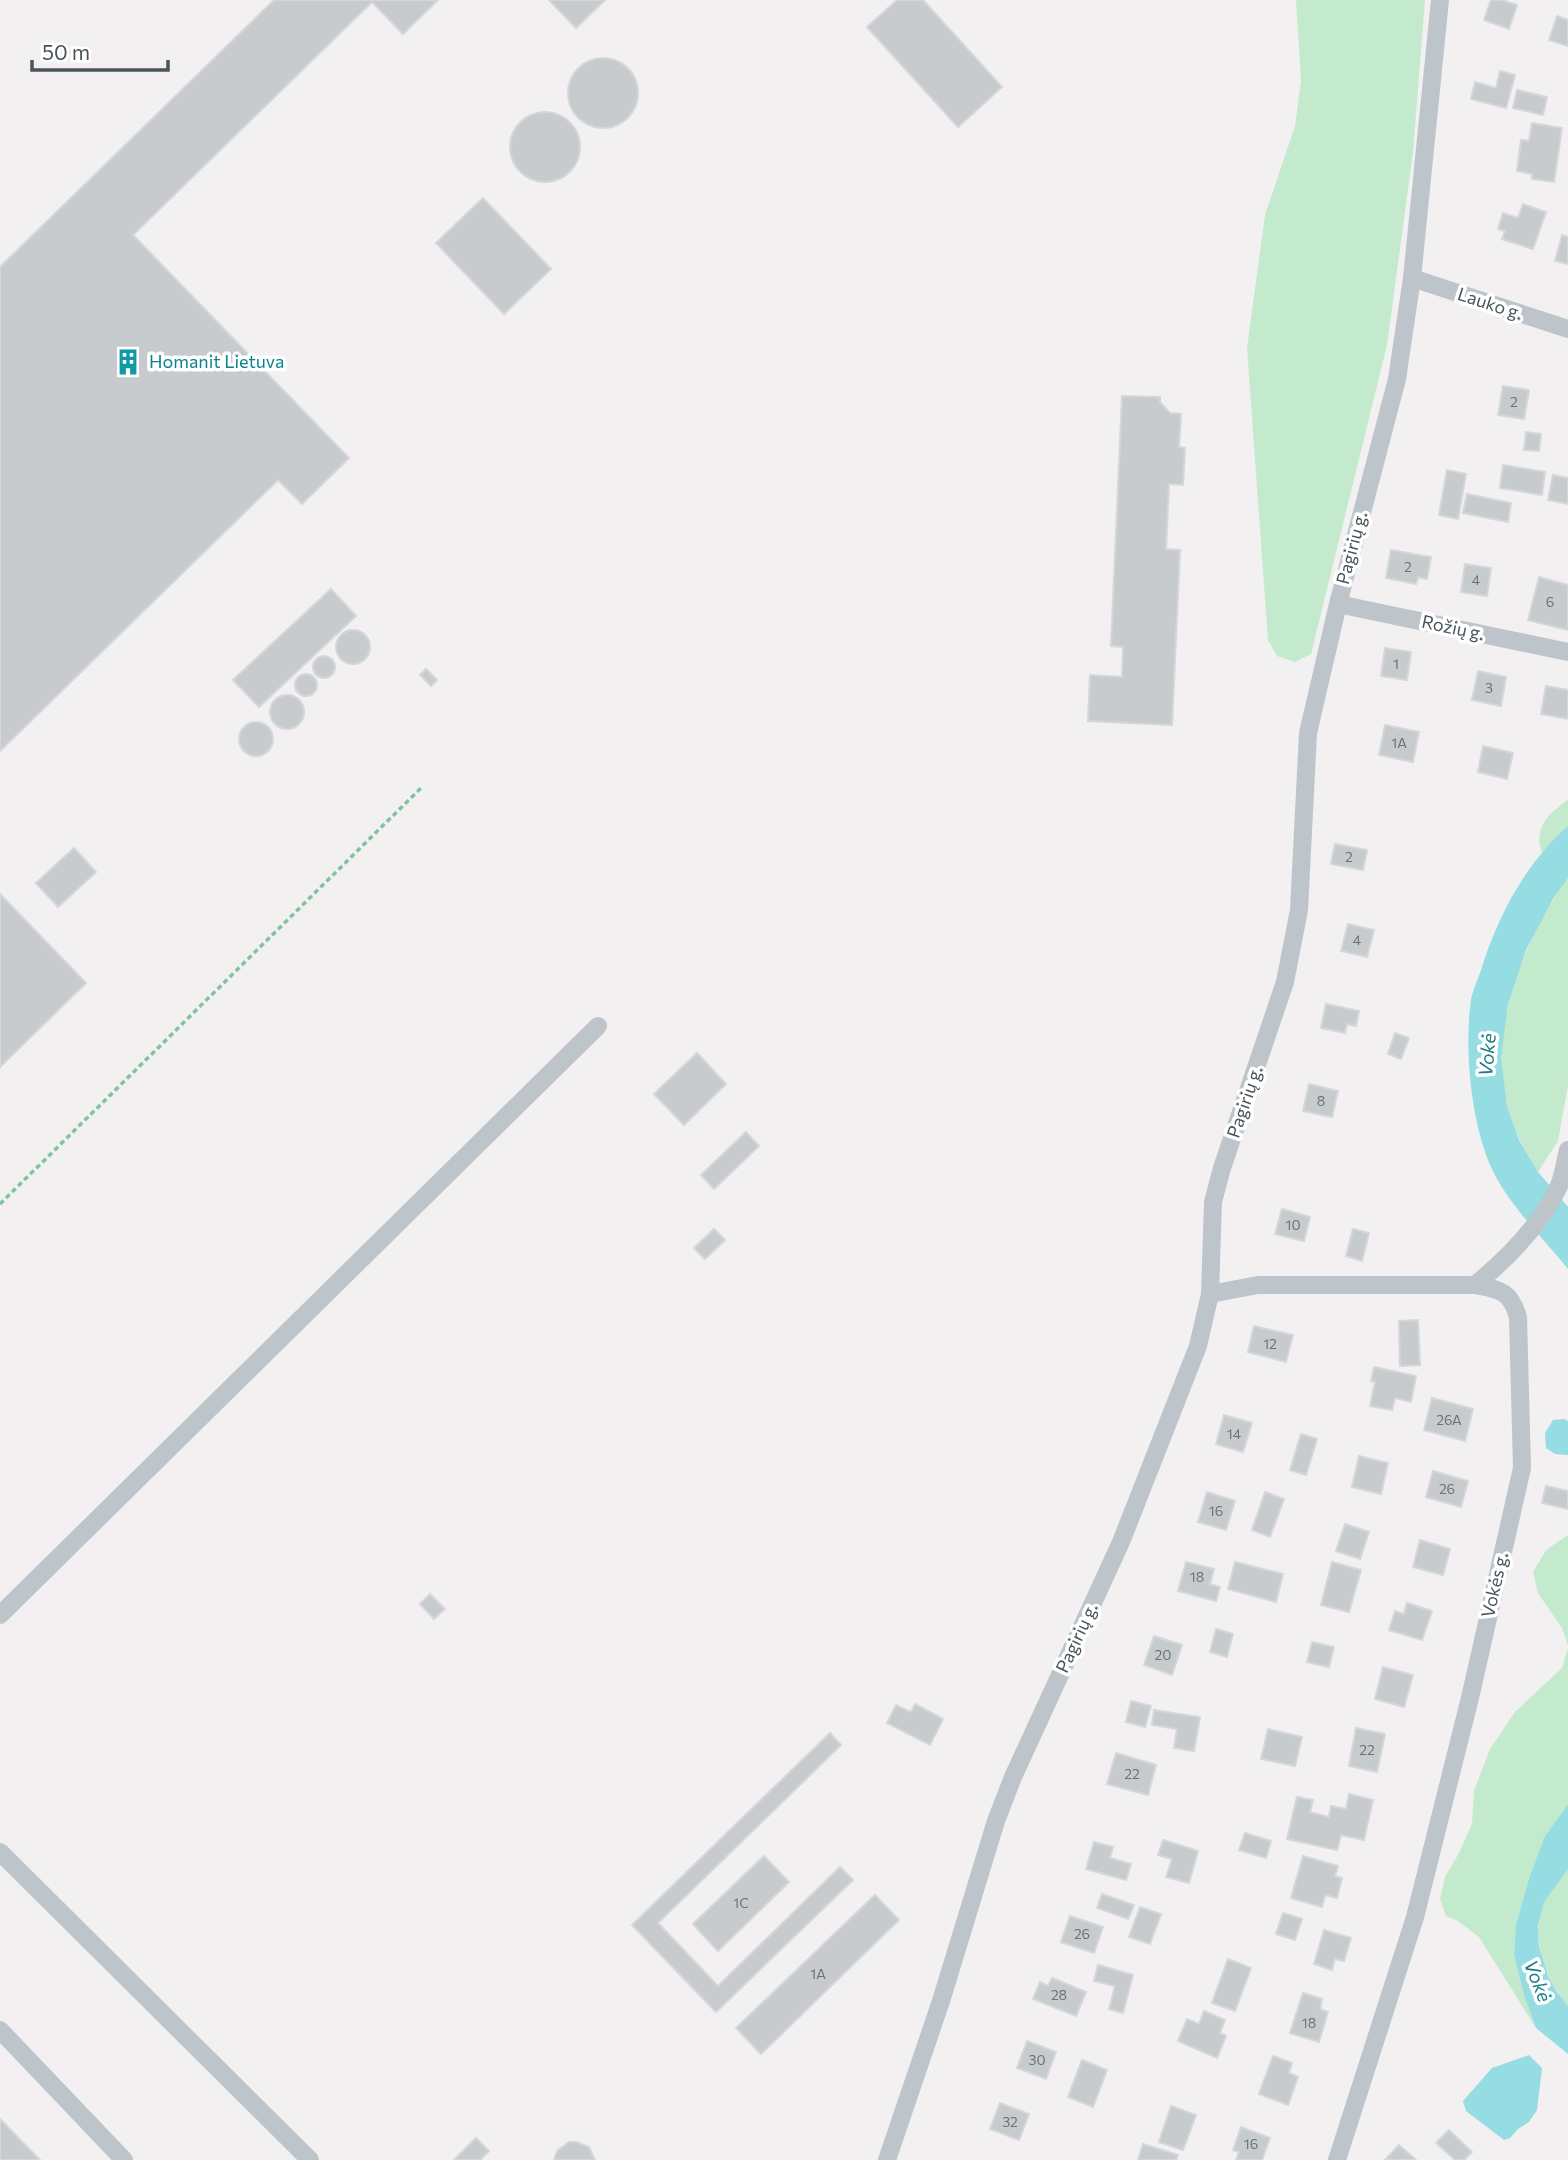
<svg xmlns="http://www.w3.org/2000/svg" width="1568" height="2160" viewBox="0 0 1568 2160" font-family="Commissioner,sans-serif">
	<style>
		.green { fill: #c3eacd }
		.water { fill: #95dce3 }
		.building { fill: #c7cbce; stroke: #d4d7da; stroke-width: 2 }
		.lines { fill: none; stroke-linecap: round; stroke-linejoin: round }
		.path { stroke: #7fc599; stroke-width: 3.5; stroke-dasharray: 5 3.5; stroke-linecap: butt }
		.street { stroke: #bdc5cb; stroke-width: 18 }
		.labels { text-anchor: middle; stroke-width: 7; stroke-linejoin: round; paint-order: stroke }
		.number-label { font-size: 14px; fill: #687278 }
		.street-label { font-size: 18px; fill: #49555b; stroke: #fff }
		.culture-label { font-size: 18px; fill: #0d838f; stroke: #fff; text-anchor: start }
		.water-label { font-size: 19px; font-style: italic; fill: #1a7e86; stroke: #fff }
	</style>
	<rect width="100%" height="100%" fill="#f2f0f0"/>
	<g class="green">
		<path d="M1296,0H1425L1413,152L1387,345L1311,654L1295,662L1277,656L1268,640L1247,348L1265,215L1295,126L1301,81Z"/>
		<path d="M1568,800V826L1542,853C1533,829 1548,813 1568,800Z"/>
		<path d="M1568,878V1085L1558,1141L1538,1172C1526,1152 1514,1132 1507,1109C1485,1034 1524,938 1568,878Z"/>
		<path d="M1568,1535V1645L1562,1628L1538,1593L1533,1572L1546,1550Z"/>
		<path d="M1568,1648V1804L1545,1836L1516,1925L1514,1955L1524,1995L1536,2028L1479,1937L1458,1921L1446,1916L1440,1899L1445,1877L1459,1853L1472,1824L1474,1791L1490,1749L1515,1712L1562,1668Z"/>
		<path d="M1568,1869V2006C1545,1978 1531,1940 1543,1904C1548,1891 1559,1879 1568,1869Z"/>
	</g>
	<g class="water">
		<path d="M1568,826V878L1553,899L1526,950L1508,1004L1501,1058L1507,1107L1519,1140L1538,1172L1568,1207V1269C1543,1238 1507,1203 1491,1167C1471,1122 1464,1049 1471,1000C1473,990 1478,979 1481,970C1498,916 1525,864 1568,826Z"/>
		<path d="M1564,1419L1568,1421V1455L1555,1454L1546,1448L1545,1433L1553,1420Z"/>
		<path d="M1568,1804V1869L1544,1902L1538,1925L1539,1946L1548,1976L1557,1992L1568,2006V2054L1536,2028L1524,1995L1514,1955L1516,1925L1530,1876L1545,1836Z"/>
		<path d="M1529,2055L1542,2068L1537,2110L1529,2122L1518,2129L1510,2138L1504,2140L1466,2111L1463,2101L1492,2068Z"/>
	</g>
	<g class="building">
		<path d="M274,0H438L403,34L372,2L133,235L349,458L302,504L278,480L0,751V267Z"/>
		<path d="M549,0H605L576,28Z"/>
		<path d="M897,0H923L1002,87L958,127L867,27Z"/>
		<path d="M1491,0H1502L1517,5L1509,29L1484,20Z"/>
		<path d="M1557,16L1568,20V46L1549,40Z"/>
		<circle cx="603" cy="93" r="35"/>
		<path d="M1500,71L1515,75L1506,108L1471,99L1475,82L1496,88Z"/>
		<path d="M1517,90L1547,97L1543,115L1513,108Z"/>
		<circle cx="545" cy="147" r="35"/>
		<path d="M1532,123L1562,128L1554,182L1532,179V174L1517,171L1521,140L1529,141Z"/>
		<path d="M483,198L551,269L504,314L436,243Z"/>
		<path d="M1523,204L1546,212L1533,249L1502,239L1505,231L1498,229L1503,213L1518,218Z"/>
		<path d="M1562,235L1568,237V264L1555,261Z"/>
		<path d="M1503,386L1529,390L1524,419L1498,415Z"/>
		<path d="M1122,396L1160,397V402L1170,413L1181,414L1179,447L1185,448L1183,485L1169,484L1166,549L1180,550L1172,725L1088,721L1090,675L1122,677L1123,647L1111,646Z"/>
		<path d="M1526,432L1541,434L1539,451L1524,450Z"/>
		<path d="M1503,465L1545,472L1542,495L1500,488Z"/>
		<path d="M1447,470L1466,474L1458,519L1439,515Z"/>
		<path d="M1553,475L1568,478V504L1548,500Z"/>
		<path d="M1467,494L1511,503L1508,522L1463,513Z"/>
		<path d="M1391,550L1431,557L1427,579L1418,577L1416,584L1386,578Z"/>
		<path d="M1465,564L1491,568L1487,596L1461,592Z"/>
		<path d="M1539,577L1568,585V630L1528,620Z"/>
		<path d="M331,589L356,616L259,707L233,680Z"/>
		<circle cx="353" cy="647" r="17"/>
		<path d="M1385,648L1411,652L1407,680L1381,676Z"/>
		<circle cx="324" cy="667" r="11"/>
		<path d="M426,669L437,680L431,686L420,675Z"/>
		<path d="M1478,671L1506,677L1501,706L1472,700Z"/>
		<circle cx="306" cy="685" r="11"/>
		<path d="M1546,686L1568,690V719L1541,714Z"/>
		<circle cx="287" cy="712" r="17"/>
		<circle cx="256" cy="739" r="17"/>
		<path d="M1385,725L1419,732L1413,762L1379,755Z"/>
		<path d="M1483,746L1513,753L1507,779L1478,772Z"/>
		<path d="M1335,844L1367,850L1363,870L1331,864Z"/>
		<path d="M74,848L96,872L58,907L36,883Z"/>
		<path d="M0,894L86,983L0,1067Z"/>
		<path d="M1348,924L1374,930L1367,957L1341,951Z"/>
		<path d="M1326,1004L1359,1011L1356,1026L1347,1024L1345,1033L1321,1028Z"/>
		<path d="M1395,1033L1409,1038L1401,1059L1388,1054Z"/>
		<path d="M697,1053L726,1084L684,1125L654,1094Z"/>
		<path d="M1309,1084L1338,1091L1332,1117L1303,1111Z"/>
		<path d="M746,1132L759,1146L714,1189L701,1175Z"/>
		<path d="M1282,1209L1310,1217L1304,1241L1275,1234Z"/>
		<path d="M714,1229L725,1240L705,1259L694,1248Z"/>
		<path d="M1353,1229L1369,1233L1362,1261L1346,1256Z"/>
		<path d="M1418,1320L1420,1365L1400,1366L1399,1321Z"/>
		<path d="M1254,1326L1293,1335L1286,1362L1248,1352Z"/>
		<path d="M1374,1367L1416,1376L1411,1402L1395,1398L1392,1410L1370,1406L1375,1382L1371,1381Z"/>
		<path d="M1432,1398L1473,1409L1465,1441L1424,1430Z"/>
		<path d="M1224,1415L1252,1423L1243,1452L1216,1444Z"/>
		<path d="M1301,1434L1317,1439L1306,1475L1290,1470Z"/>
		<path d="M1359,1456L1388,1463L1381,1494L1352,1487Z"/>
		<path d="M1433,1471L1468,1481L1461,1507L1426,1497Z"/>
		<path d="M1546,1486L1568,1491V1509L1542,1503Z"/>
		<path d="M1207,1492L1235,1501L1226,1530L1198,1522Z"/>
		<path d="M1265,1492L1284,1499L1270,1537L1252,1530Z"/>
		<path d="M1345,1524L1369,1532L1360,1559L1336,1551Z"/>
		<path d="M1420,1540L1450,1549L1443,1575L1413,1567Z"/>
		<path d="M1186,1562L1214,1569L1210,1584L1220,1587L1216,1601L1178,1591Z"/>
		<path d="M1235,1562L1283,1574L1276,1602L1228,1589Z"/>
		<path d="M1332,1562L1361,1570L1349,1612L1321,1605Z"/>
		<path d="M430,1594L445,1609L434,1619L420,1604Z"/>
		<path d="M1407,1603L1432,1611L1422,1640L1389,1630L1395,1611L1404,1614Z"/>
		<path d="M1216,1629L1233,1634L1227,1657L1210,1652Z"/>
		<path d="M1154,1636L1182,1645L1172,1675L1144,1665Z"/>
		<path d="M1312,1642L1334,1647L1329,1667L1307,1662Z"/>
		<path d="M1383,1667L1413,1675L1404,1707L1375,1699Z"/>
		<path d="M1131,1701L1151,1706L1145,1727L1126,1722Z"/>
		<path d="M915,1704L943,1719L930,1745L887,1723L896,1705L911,1712Z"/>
		<path d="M1154,1710L1200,1717L1194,1751L1174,1748L1177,1729L1152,1725Z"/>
		<path d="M1356,1728L1385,1734L1377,1772L1349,1766Z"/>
		<path d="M1268,1729L1302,1737L1295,1766L1261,1759Z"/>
		<path d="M830,1733L841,1745L658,1923L718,1986L840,1867L853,1880L716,2012L632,1925Z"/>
		<path d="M1116,1753L1156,1765L1148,1795L1107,1784Z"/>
		<path d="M1349,1794L1373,1800L1364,1840L1341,1835L1337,1850L1287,1839L1297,1797L1313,1800L1310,1812L1329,1817L1331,1806L1346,1809Z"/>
		<path d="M1245,1833L1271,1841L1266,1858L1239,1850Z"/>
		<path d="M1163,1840L1198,1851L1189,1883L1166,1877L1172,1859L1158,1855Z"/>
		<path d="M1094,1842L1113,1847L1110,1858L1131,1864L1126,1880L1086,1869Z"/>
		<path d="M764,1856L789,1882L718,1951L693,1924Z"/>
		<path d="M1303,1856L1338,1866L1335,1876L1342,1878L1337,1898L1325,1895L1322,1907L1291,1898Z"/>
		<path d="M1102,1894L1134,1905L1128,1919L1097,1908Z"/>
		<path d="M875,1895L899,1920L761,2054L736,2028Z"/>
		<path d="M1140,1907L1161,1914L1150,1944L1129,1937Z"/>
		<path d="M1283,1913L1302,1919L1295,1940L1276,1934Z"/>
		<path d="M1070,1916L1103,1927L1094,1953L1061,1942Z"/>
		<path d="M1324,1930L1351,1938L1344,1961L1335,1959L1332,1970L1314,1964Z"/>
		<path d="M1228,1959L1251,1968L1235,2011L1212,2003Z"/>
		<path d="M1098,1965L1133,1975L1123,2013L1109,2009L1115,1986L1094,1981Z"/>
		<path d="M1052,1978L1086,1992L1076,2016L1033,1999L1040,1982L1048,1986Z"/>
		<path d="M1303,1993L1322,1999L1320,2009L1328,2012L1319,2042L1290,2033Z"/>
		<path d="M1204,2011L1225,2020L1220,2033L1226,2036L1217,2058L1178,2041L1187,2019L1199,2024Z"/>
		<path d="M1027,2041L1056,2052L1046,2079L1017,2068Z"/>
		<path d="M1273,2056L1292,2063L1289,2073L1298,2077L1288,2105L1259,2094Z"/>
		<path d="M1082,2060L1107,2070L1093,2107L1068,2097Z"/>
		<path d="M1000,2103L1029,2114L1019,2140L990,2129Z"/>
		<path d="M1171,2106L1196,2115L1183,2150L1159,2142Z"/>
		<path d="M0,2119L40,2160H0Z"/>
		<path d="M1241,2127L1270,2138L1262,2160H1236L1239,2152L1233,2150Z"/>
		<path d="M1449,2130L1472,2152L1464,2160H1455L1436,2143Z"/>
		<path d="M476,2138L489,2151L480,2160H454Z"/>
		<path d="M569,2142H576L589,2147L595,2160H554L557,2151Z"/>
		<path d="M1143,2144L1178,2155L1176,2160H1138Z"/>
		<path d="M1399,2145L1416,2160H1385Z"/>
	</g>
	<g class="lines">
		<path class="path" d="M0,1204L422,787"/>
		<g class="street">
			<path d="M1412,278L1568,329"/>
			<path d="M1338,604L1568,652"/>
			<path d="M1475,1285C1508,1258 1539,1227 1558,1188C1563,1177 1565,1162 1568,1150"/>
			<path d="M1210,1294L1258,1285H1475C1500,1290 1510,1290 1518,1317L1522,1468L1470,1698L1415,1917L1337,2160"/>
			<path d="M0,1615L598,1026"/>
			<path d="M0,1852L310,2160"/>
			<path d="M0,2030L124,2160"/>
			<path d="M887,2160L941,2001L996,1821L1013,1777L1121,1542L1198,1346L1210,1294L1213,1202L1222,1168L1285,982L1299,910L1308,733L1338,604L1397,379L1412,278L1440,0"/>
		</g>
	</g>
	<defs>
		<g id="building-bare" transform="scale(2.1)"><path d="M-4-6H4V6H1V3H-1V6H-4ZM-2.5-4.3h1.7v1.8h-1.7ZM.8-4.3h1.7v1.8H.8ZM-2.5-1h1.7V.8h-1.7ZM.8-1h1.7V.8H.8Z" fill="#0f9aa8" stroke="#fff" stroke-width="2.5" paint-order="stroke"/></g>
	</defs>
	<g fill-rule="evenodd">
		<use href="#building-bare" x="128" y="362"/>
	</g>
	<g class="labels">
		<g class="number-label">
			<text x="1514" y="407">2</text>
			<text x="1408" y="572">2</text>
			<text x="1476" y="585">4</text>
			<text x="1550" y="607">6</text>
			<text x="1396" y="669">1</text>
			<text x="1489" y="693">3</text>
			<text x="1399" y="748">1A</text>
			<text x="1349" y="862">2</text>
			<text x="1357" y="945">4</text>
			<text x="1321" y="1106">8</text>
			<text x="1293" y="1230">10</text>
			<text x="1270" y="1349">12</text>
			<text x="1449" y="1425">26A</text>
			<text x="1234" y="1439">14</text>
			<text x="1447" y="1494">26</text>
			<text x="1216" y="1516">16</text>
			<text x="1197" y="1582">18</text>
			<text x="1163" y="1660">20</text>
			<text x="1367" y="1755">22</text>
			<text x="1132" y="1779">22</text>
			<text x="741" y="1908">1C</text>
			<text x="1082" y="1939">26</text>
			<text x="818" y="1979">1A</text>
			<text x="1059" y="2000">28</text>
			<text x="1309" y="2028">18</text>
			<text x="1037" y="2065">30</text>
			<text x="1010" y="2127">32</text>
			<text x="1251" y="2149">16</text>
		</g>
		<g class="street-label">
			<text transform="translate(1490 304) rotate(18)" y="6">Lauko g.</text>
			<text transform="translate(1352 548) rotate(-75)" y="6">Pagirių g.</text>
			<text transform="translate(1453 628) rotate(12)" y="6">Rožių g.</text>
			<text transform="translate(1245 1102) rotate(-71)" y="6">Pagirių g.</text>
			<text transform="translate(1495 1585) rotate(-77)" y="6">Vokės g.</text>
			<text transform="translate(1077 1638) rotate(-65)" y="6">Pagirių g.</text>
		</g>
		<g class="culture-label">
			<text x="149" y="368">Homanit Lietuva</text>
		</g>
		<g class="water-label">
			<text transform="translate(1487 1055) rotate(-85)" y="7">Vokė</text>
			<text transform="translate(1538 1981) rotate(68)" y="7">Vokė</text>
		</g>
	</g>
	<path d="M32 60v10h136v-10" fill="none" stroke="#49555b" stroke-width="3.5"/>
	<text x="42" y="60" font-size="21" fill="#49555b" stroke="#ffffff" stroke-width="5" paint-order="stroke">50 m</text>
</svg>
